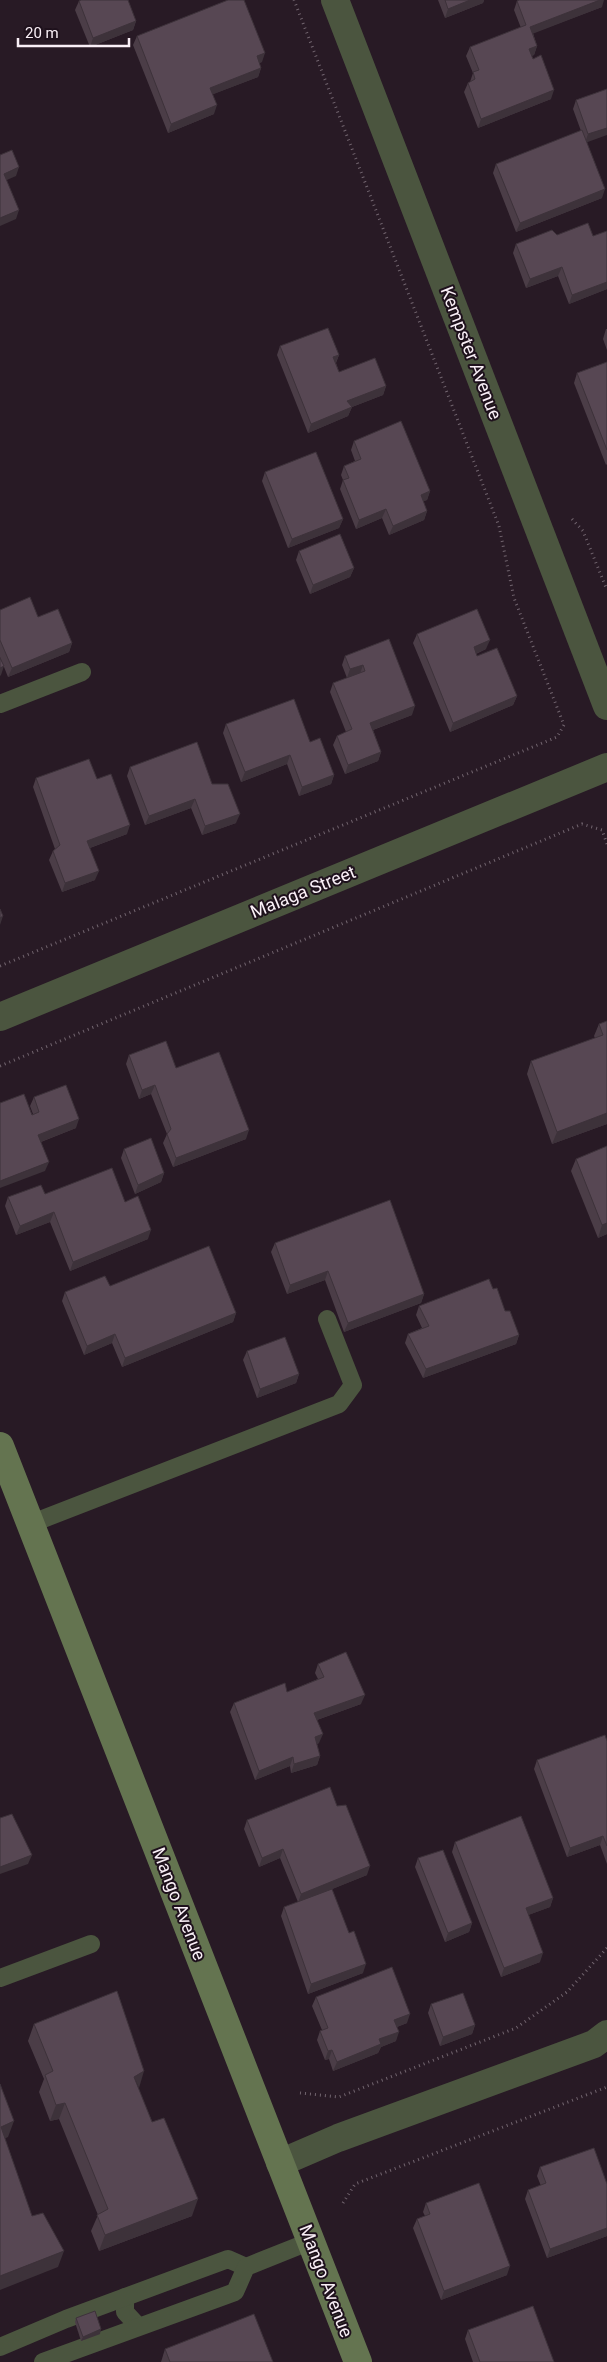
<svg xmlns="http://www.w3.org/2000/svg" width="607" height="2362" viewBox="0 0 607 2362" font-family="Roboto,sans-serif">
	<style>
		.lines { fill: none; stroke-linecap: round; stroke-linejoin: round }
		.path { stroke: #72656f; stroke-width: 3; stroke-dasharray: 1 4; stroke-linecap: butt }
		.lane { stroke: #4b553f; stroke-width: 18 }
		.street { stroke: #4b553f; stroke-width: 28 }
		.secondary { stroke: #647450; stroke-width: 28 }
		.wall { fill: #4b3d47 }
		.shaded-wall { fill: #3d323a }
		.building { fill: #574753; stroke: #3d323a }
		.labels { text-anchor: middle; stroke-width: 4; stroke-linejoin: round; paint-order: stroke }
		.street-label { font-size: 18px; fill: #f9eff6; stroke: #1e111c }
	</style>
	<rect width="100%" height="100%" fill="#281a25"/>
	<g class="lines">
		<g class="path">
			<path d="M572,519L583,531L607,590"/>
			<path d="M0,966L557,737L564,725L514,598L499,526L294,0"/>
			<path d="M0,1066L582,824L602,830L607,844"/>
			<path d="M300,2093L339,2097L516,2028L567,1992L607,1948"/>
			<path d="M343,2203L355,2184L607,2087"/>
		</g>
		<g class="lane">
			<path d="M0,704L82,672"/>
			<path d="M30,1524L339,1404L353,1385L327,1319"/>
			<path d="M0,1978L91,1944"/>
			<path d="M125,2297V2312L138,2326"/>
			<path d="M0,2347L66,2319L228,2259L246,2267"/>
			<path d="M43,2362L235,2292L246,2267L311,2241"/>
		</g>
		<g class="street">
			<path d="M335,0L607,706"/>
			<path d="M0,1017L607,767"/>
			<path d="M280,2163L338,2138L594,2044L607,2034"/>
		</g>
		<path class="secondary" d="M0,1446L358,2362"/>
	</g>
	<g class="wall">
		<path d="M438,0H484L483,3L445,18Z"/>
		<path d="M79,1L136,21L133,30L90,47L75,10Z"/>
		<path d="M517,1L602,7L533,33L537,46L534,55L531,56L551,99L478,128L464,92L468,83L470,82L473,73L466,56L470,47L521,28L514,10Z"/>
		<path d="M137,36L262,62L259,63L261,68L258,77L213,94L214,114L168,133L133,45Z"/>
		<path d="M607,89L587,143L602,198L516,232L493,173L496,164L581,131L573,109L576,100Z"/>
		<path d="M607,231V289L569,304L558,276L526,288L513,253L516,244L557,235L593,236Z"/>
		<path d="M606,329H607V350L603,339Z"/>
		<path d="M280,346L339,355L336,363L339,372L386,386L383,395L352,407L348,416L308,433L277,355Z"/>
		<path d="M607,362V464L606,465L574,383L577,373Z"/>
		<path d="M354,441L430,491L427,500L423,501L427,511L424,520L389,535L382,518L356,529L340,489L343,480L341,475L344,466L355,461L351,450Z"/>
		<path d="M265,472L343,519L339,528L288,548L262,481Z"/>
		<path d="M299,551L354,568L350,577L310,594L296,560Z"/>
		<path d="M0,610L72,643L69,652L8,677L0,657Z"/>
		<path d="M417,634L486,649L476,654L477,656L517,696L513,705L450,732L413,643Z"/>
		<path d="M389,639L412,715L373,730L381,752L378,761L345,774L333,745L337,736L346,732L330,692L333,683L347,678L342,665L345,656Z"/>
		<path d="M226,724L310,742L334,775L331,784L299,796L287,764L241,782L223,733Z"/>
		<path d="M130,767L212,784L236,823L202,835L191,808L145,825L127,776Z"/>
		<path d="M36,778L97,779L127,834L90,848L95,880L62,892L49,860L53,851L55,849L33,787Z"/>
		<path d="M607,1021V1124L552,1144L527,1074L531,1061L595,1038L594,1036L599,1024Z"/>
		<path d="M129,1055L176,1068L246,1139L173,1167L163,1143L167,1134L151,1094L139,1099L126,1064Z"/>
		<path d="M34,1097L76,1128L41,1142L45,1171L32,1115L33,1114L30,1106Z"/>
		<path d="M124,1149L164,1173L161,1182L135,1194L121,1158Z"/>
		<path d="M576,1159L607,1234L598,1238L571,1171Z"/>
		<path d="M45,1194L125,1202L148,1239L70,1271L50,1222L16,1235L5,1206L8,1197Z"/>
		<path d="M275,1243L424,1294L421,1303L344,1332L325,1280L287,1294L271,1252Z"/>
		<path d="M110,1286L236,1313L233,1322L122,1367L112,1343L84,1355L62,1301L65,1292Z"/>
		<path d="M493,1289L519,1335L516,1344L423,1378L405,1343L408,1334L422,1328L416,1315L419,1306Z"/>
		<path d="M247,1351L299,1374L296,1383L257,1398L243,1360Z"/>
		<path d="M318,1664L361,1704L317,1720L319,1743L317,1744L320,1756L317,1765L291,1773L290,1766L255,1780L230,1712L234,1703L287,1692L318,1679L315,1673Z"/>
		<path d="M607,1741V1864L600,1845L567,1857L534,1769L537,1760Z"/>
		<path d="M337,1806L367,1875L327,1891L363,1973L308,1994L281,1916L284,1907L298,1902L280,1858L259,1867L244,1829L247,1820Z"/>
		<path d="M455,1842L553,1898L550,1907L528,1915L540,1962L501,1977L452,1852Z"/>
		<path d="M418,1858L472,1923L469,1932L445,1942L415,1867Z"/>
		<path d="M316,1997L407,2023L397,2027L396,2041L381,2047L378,2053L333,2071L329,2059L325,2060L317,2040L320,2031L322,2030L312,2006Z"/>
		<path d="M431,2004L475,2025L472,2034L440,2046L428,2013Z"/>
		<path d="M34,2024L138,2088L192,2216L99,2251L91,2231L98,2215L59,2119L50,2121L39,2092L44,2079L28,2041Z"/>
		<path d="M540,2167L607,2184V2236L547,2258L525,2199L528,2190L541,2186L537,2176Z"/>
		<path d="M426,2203L507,2275L441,2300L413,2228L417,2219L425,2216L423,2212Z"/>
		<path d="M76,2318L100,2334L81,2341L75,2322Z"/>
		<path d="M468,2330L554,2362H473L465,2339Z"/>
		<path d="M165,2349L273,2362H161Z"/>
	</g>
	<g class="shaded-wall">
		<path d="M470,0H484L483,3L445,18L448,9Z"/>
		<path d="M600,0H604L602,7L527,36L530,27Z"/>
		<path d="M136,21L133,30L90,47L93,38Z"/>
		<path d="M537,46L534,55L526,58L529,49Z"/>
		<path d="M265,53L262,62L253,65L257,56Z"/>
		<path d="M261,68L258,77L206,97L210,88Z"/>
		<path d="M554,90L551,99L478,128L481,119Z"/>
		<path d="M217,105L214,114L168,133L171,124Z"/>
		<path d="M607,128V135L585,143L588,134Z"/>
		<path d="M19,167L16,176L0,183L4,174Z"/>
		<path d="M605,189L602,198L516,232L520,223Z"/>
		<path d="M19,210L16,219L0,226V218Z"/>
		<path d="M562,267L558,276L526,288L530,279Z"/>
		<path d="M607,282V289L569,304L572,295Z"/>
		<path d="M339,355L335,364L333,357Z"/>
		<path d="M386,386L383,395L344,410L347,401Z"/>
		<path d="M352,407L348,416L308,433L311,424Z"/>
		<path d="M430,491L427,500L417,504L421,495Z"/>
		<path d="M386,509L382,518L356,529L359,520Z"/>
		<path d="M427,511L424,520L389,535L393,526Z"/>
		<path d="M343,519L339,528L288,548L292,539Z"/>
		<path d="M354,568L350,577L310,594L313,585Z"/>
		<path d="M490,640L486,649L470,656L474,647Z"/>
		<path d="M72,643L69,652L8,677L12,668Z"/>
		<path d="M363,665L360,674L347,678L350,669Z"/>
		<path d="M4,666L1,675L0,676V668Z"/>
		<path d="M517,696L513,705L450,732L453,723Z"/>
		<path d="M415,706L412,715L367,732L370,723Z"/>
		<path d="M381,752L378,761L345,774L348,765Z"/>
		<path d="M290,755L287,764L241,782L245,772Z"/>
		<path d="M334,775L331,784L299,796L302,787Z"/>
		<path d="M195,799L191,808L145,825L149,816Z"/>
		<path d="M240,814L236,823L202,835L205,826Z"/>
		<path d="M130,825L127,834L84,850L87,841Z"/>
		<path d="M99,871L95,880L62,892L65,883Z"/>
		<path d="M3,916L0,925V918Z"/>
		<path d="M155,1085L151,1094L139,1099L142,1090Z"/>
		<path d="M607,1113V1124L552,1144L557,1132Z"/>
		<path d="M79,1119L76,1128L35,1144L38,1135Z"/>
		<path d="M249,1130L246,1139L173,1167L176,1158Z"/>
		<path d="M49,1162L45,1171L0,1188V1181Z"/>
		<path d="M164,1173L161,1182L135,1194L138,1185Z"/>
		<path d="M54,1212L50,1222L16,1235L20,1226Z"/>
		<path d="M607,1223V1234L598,1238L602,1225Z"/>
		<path d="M151,1230L148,1239L70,1271L73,1262Z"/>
		<path d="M328,1271L325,1280L287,1294L290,1285Z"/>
		<path d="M424,1294L421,1303L344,1332L348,1323Z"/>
		<path d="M236,1313L233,1322L122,1367L125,1358Z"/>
		<path d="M115,1334L112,1343L84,1355L87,1346Z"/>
		<path d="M519,1335L516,1344L423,1378L426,1369Z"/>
		<path d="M299,1374L296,1383L257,1398L260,1389Z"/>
		<path d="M365,1695L361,1704L311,1722L314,1713Z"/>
		<path d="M323,1734L319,1743L311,1746L315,1737Z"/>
		<path d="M320,1756L317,1765L291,1773L294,1764Z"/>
		<path d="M293,1757L290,1766L255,1780L259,1771Z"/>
		<path d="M603,1836L600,1845L567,1857L570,1848Z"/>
		<path d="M283,1849L280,1858L259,1867L262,1858Z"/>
		<path d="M32,1855L28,1864L0,1874V1867Z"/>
		<path d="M370,1866L367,1875L298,1903L301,1894Z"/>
		<path d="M553,1898L550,1907L523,1917L526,1908Z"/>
		<path d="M472,1923L469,1932L445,1942L448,1933Z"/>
		<path d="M543,1953L540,1962L501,1977L504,1968Z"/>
		<path d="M366,1964L363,1973L308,1994L311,1984Z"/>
		<path d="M410,2014L407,2023L391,2029L394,2020Z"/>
		<path d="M475,2025L472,2034L440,2046L443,2037Z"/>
		<path d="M399,2032L396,2041L381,2047L378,2053L333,2071L337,2062L379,2039Z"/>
		<path d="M332,2050L329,2059L325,2060L328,2051Z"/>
		<path d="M144,2071L139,2088L134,2077Z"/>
		<path d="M65,2103L59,2119L50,2121L56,2105Z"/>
		<path d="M14,2121L8,2137L0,2141L1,2127Z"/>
		<path d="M198,2199L192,2216L99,2251L105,2235Z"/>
		<path d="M607,2228V2236L547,2258L550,2249Z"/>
		<path d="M64,2251L58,2267L0,2290V2276Z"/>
		<path d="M510,2266L507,2275L441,2300L444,2291Z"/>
		<path d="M101,2329L100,2334L81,2341L83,2337Z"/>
	</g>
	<g class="building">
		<path d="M81,0H128L136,21L93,38L79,1Z"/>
		<path d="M228,0H244L265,53L257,56L261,68L210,88L217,105L171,124L137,36Z"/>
		<path d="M445,0H470L448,9Z"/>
		<path d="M519,0H600L530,27L537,46L529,49L533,59L541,55L554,90L481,119L468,83L475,79L473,72L479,70L470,47L526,25L517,1Z"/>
		<path d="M607,89V128L588,134L576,100Z"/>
		<path d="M582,130L605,189L520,223L496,164Z"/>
		<path d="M12,150L19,167L4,174L19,210L0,218V155Z"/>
		<path d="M588,223L593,236L607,231V282L572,295L562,267L530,279L516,244L552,230L557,235Z"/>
		<path d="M328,328L339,355L333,357L339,372L375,358L386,386L347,401L352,407L311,424L280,346Z"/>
		<path d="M607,362V450L577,373Z"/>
		<path d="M401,421L430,491L421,495L427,511L393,526L386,509L359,520L343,480L349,478L344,466L361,459L354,441Z"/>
		<path d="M316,452L343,519L292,539L265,472Z"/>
		<path d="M340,534L354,568L313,585L299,551Z"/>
		<path d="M30,597L38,617L58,609L72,643L12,668L0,640V610Z"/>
		<path d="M477,609L490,640L474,647L477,656L497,648L517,696L453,723L417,634Z"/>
		<path d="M389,639L415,706L370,723L381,752L348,765L337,736L352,729L333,683L365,671L363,665L350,669L345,656Z"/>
		<path d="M0,658L4,666L0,668Z"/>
		<path d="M294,699L310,742L320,738L334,775L302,787L290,755L245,772L226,724Z"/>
		<path d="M197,742L212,784H228L240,814L205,826L195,799L149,816L130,767Z"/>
		<path d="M89,759L97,779L111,774L130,825L87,841L99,871L65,883L53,851L60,845L36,778Z"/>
		<path d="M0,909L3,916L0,918Z"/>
		<path d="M607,1021V1113L557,1132L531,1061L603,1035L599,1024Z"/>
		<path d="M166,1041L176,1068L219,1052L249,1130L176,1158L167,1134L171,1129L155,1085L142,1090L129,1055Z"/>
		<path d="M66,1085L79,1119L38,1135L49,1162L0,1181V1103L24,1094L32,1115L39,1112L34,1097Z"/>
		<path d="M151,1138L164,1173L138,1185L124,1149Z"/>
		<path d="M607,1146V1223L602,1225L576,1159Z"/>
		<path d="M112,1168L125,1202L138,1196L151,1230L73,1262L54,1212L20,1226L8,1197L41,1185L45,1194Z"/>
		<path d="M390,1200L424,1294L348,1323L328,1271L290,1285L275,1243Z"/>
		<path d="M209,1246L236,1313L125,1358L115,1334L87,1346L65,1292L105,1276L110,1286Z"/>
		<path d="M489,1279L493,1289L497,1288L505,1311H510L519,1335L426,1369L408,1334L429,1326L419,1306Z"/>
		<path d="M285,1337L299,1374L260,1389L247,1351Z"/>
		<path d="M346,1652L365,1695L314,1713L323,1734L315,1737L320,1756L294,1764L293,1757L259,1771L234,1703L285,1683L287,1692L324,1677L318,1664Z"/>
		<path d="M605,1735L607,1741V1846L603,1836L570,1848L537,1760Z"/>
		<path d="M330,1787L337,1806L346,1805L370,1866L301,1894L283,1849L262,1858L247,1820Z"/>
		<path d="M12,1814L32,1855L0,1867V1818Z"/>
		<path d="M521,1816L553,1898L526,1908L543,1953L504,1968L455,1842Z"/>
		<path d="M443,1850L472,1923L448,1933L418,1858Z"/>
		<path d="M332,1889L349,1933L354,1931L366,1964L311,1984L284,1907Z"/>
		<path d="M392,1967L410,2014L394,2020L399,2032L379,2039L381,2044L337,2062L332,2050L328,2051L320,2031L328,2028L316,1997Z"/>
		<path d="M117,1991L144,2071L134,2077L152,2122L164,2118L198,2199L105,2235L97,2215L108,2209L65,2103L56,2105L45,2075L53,2071L34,2024Z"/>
		<path d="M463,1993L475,2025L443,2037L431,2004Z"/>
		<path d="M0,2084L14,2121L1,2127L32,2216L43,2213L64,2251L0,2276Z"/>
		<path d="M594,2148L607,2184V2228L550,2249L528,2190L546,2183L540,2167Z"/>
		<path d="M479,2183L510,2266L444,2291L417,2219L430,2214L426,2203Z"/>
		<path d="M533,2306L554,2362H480L468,2330Z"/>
		<path d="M95,2311L101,2329L83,2337L76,2318Z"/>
		<path d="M254,2314L273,2362H170L165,2349Z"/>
	</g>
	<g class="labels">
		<g class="street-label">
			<text transform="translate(471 353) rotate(69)" y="6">Kempster Avenue</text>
			<text transform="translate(303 892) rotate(-22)" y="6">Malaga Street</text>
			<text transform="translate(179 1904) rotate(69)" y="6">Mango Avenue</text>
			<text transform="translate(326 2281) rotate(69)" y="6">Mango Avenue</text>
		</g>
	</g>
	<path d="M18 38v8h111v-8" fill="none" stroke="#f9eff6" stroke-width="2.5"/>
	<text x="25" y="38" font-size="15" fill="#f9eff6" stroke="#1e111c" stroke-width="4" paint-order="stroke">20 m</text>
</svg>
